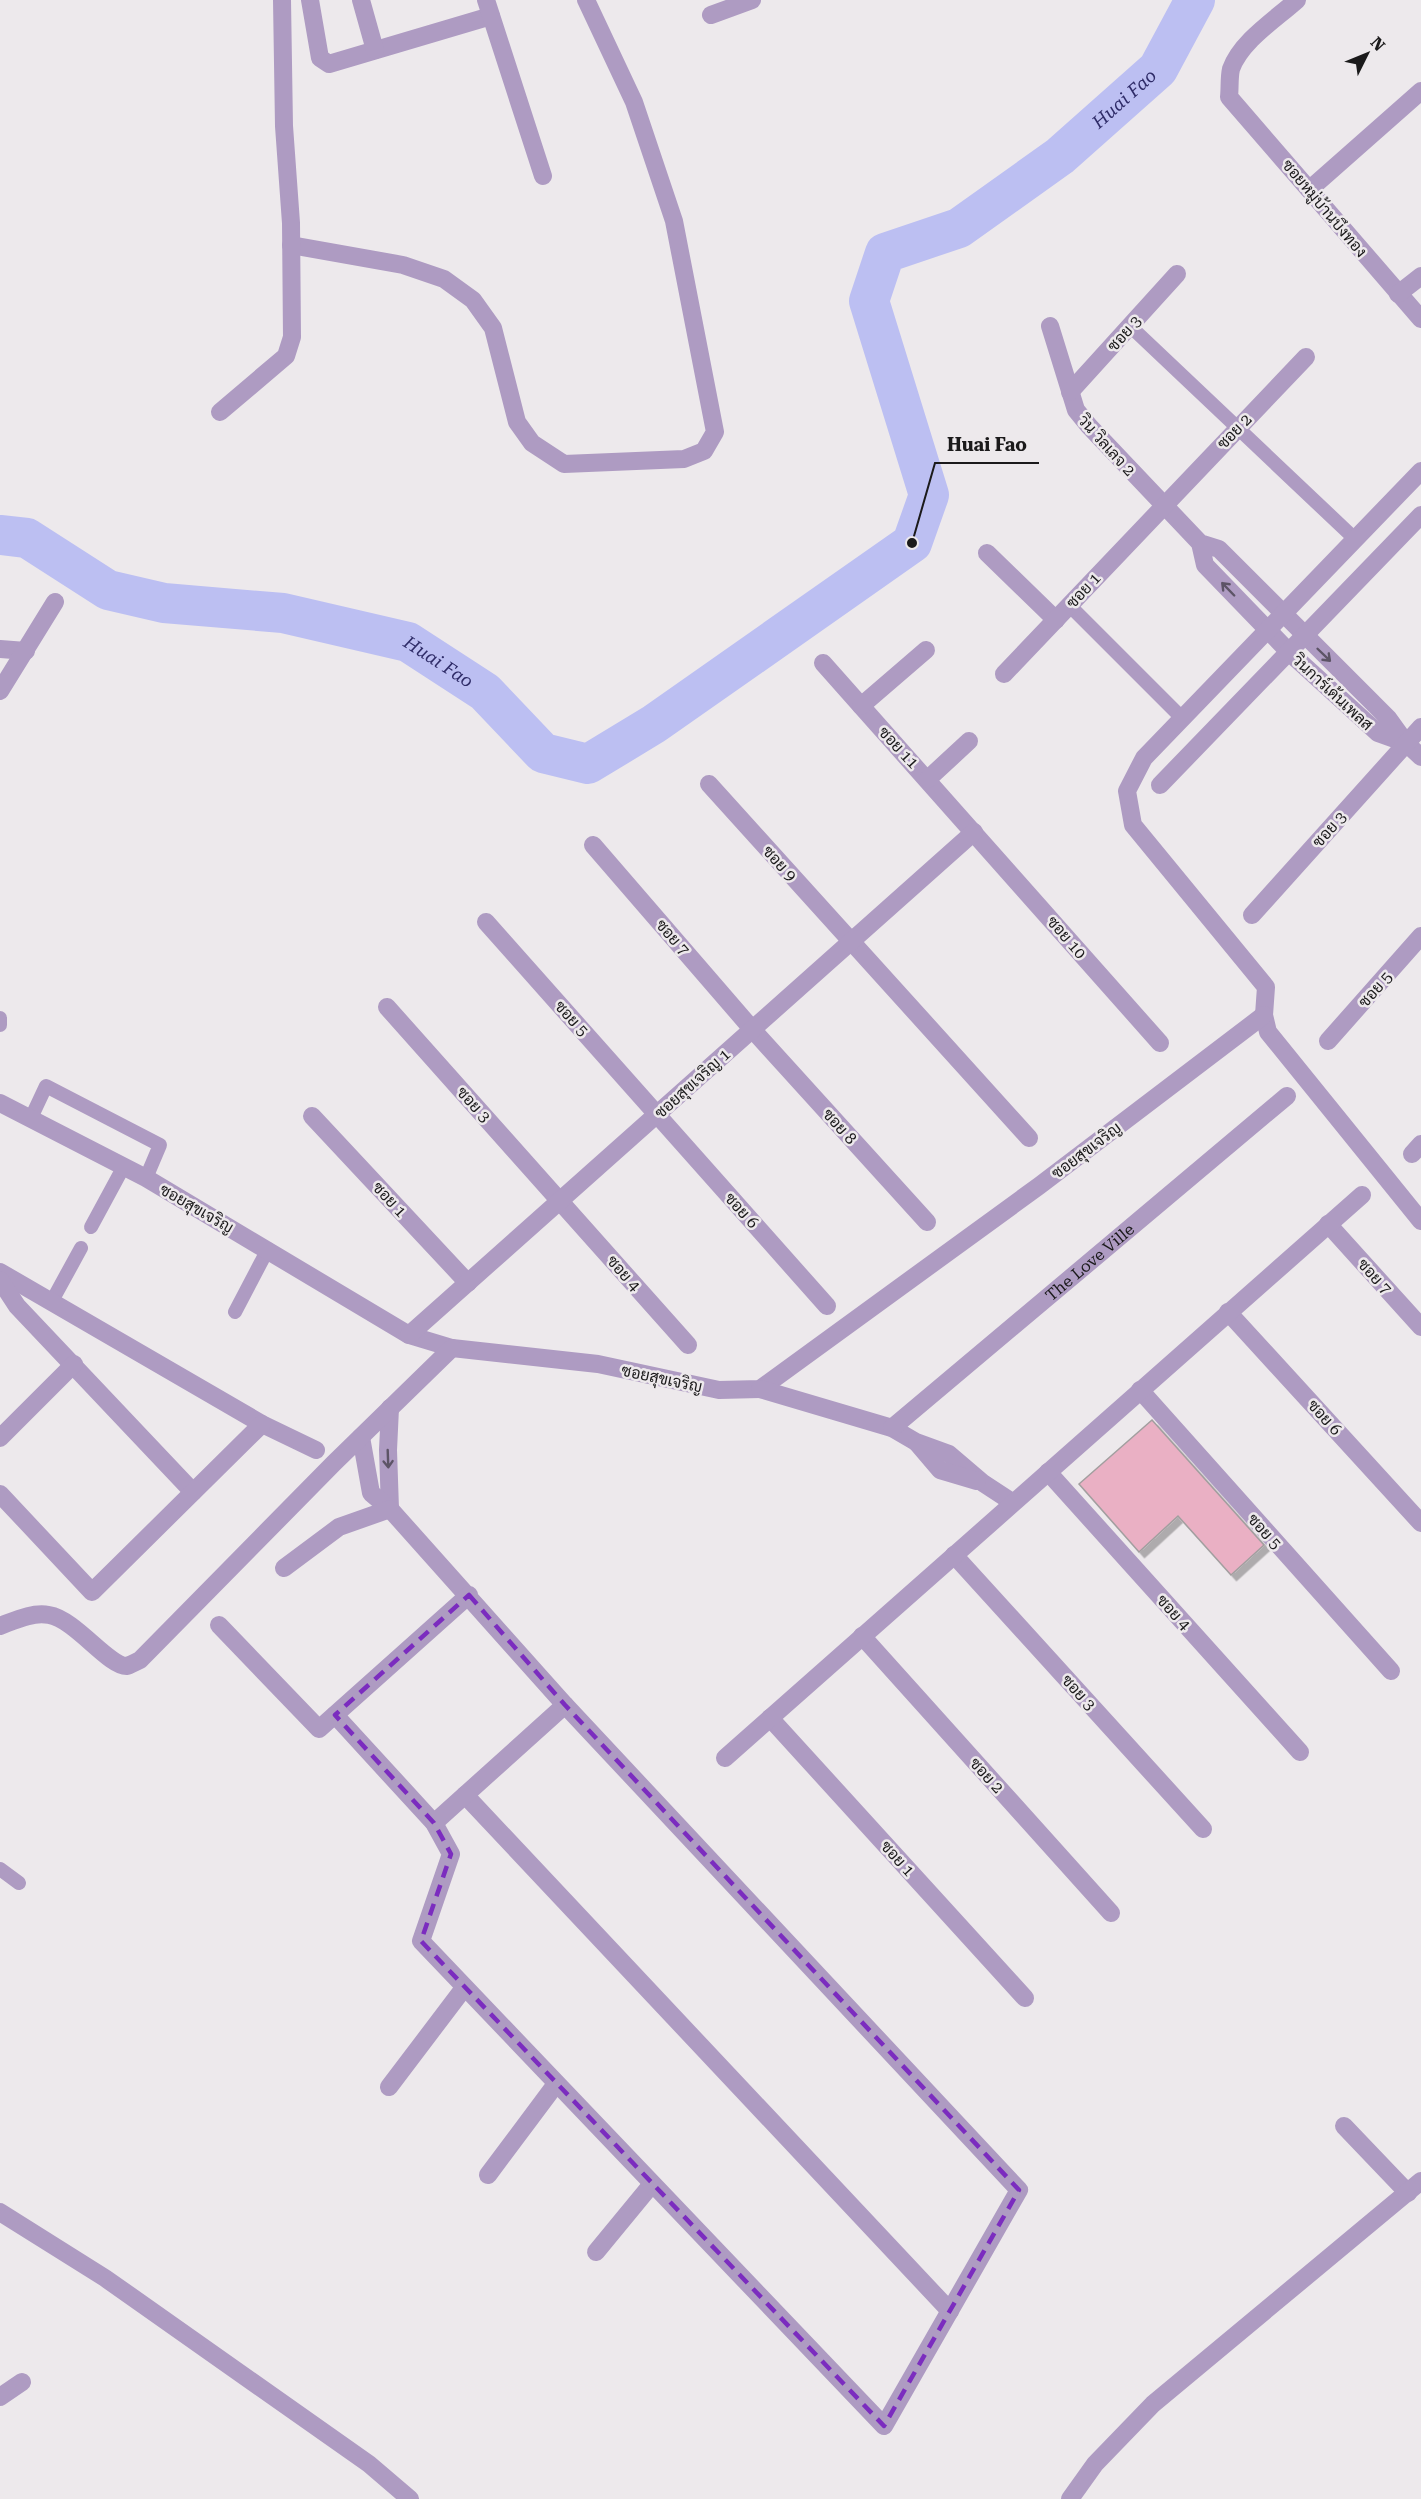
<svg xmlns="http://www.w3.org/2000/svg" width="1421" height="2499" viewBox="0 0 1421 2499" font-family="'Roboto Serif',Sarabun,serif">
	<style>
		.lines { fill: none; stroke-linecap: round; stroke-linejoin: round }
		.river { stroke: #bcbff2; stroke-width: 40 }
		.building { fill: #eab0c4; stroke: #a29e9f; stroke-width: 1.5; filter: url(#shadow) }
		.lane { stroke: #ae9bc2; stroke-width: 14 }
		.street { stroke: #ae9bc2; stroke-width: 18 }
		.oneway { stroke: #5d5466 }
		.marked { fill: none; stroke: #7b2cbf; stroke-width: 4.5; stroke-dasharray: 12 8; stroke-linejoin: round }
		.labels { text-anchor: middle; stroke-width: 5; stroke-linejoin: round; paint-order: stroke }
		.street-label { font-size: 16px; fill: #1b1a1b; stroke: #ede9ec }
		.water-label { font-size: 18px; font-style: italic; fill: #2f2c68; stroke: #ede9ec }
		.leader { fill: none; stroke: #1b1a1b; stroke-width: 2 }
		.callout-dot { fill: #1b1a1b; stroke: #ede9ec; stroke-width: 2 }
		.callout-label { font-size: 18px; text-anchor: middle; font-weight: bold; fill: #1b1a1b; stroke: #ede9ec; stroke-width: 5; stroke-linejoin: round; paint-order: stroke }
	</style>
	<defs>
		<filter id="shadow"><feDropShadow dx="5.5" dy="5.5" stdDeviation="0" flood-color="#0004"/></filter>
	</defs>
	<rect width="100%" height="100%" fill="#ede9ec"/>
	<g class="lines">
		<path class="river" id="s1" d="M0,535L27,538L108,590L164,603L283,613L408,642L485,692L543,753L588,764L654,724L912,543L929,495L869,301L885,253L959,228L1060,156L1158,69L1195,0"/>
	</g>
	<path class="building" d="M1152,1420L1264,1545L1231,1575L1178,1516L1139,1552L1079,1484Z"/>
	<g class="lines">
		<g class="lane">
			<path d="M1130,326L1355,539"/>
			<path d="M1069,605L1182,718"/>
			<path d="M0,1018V1025"/>
			<path d="M31,1118L46,1086L160,1145L146,1178"/>
			<path d="M91,1227L124,1166"/>
			<path d="M52,1301L81,1248"/>
			<path d="M235,1312L268,1249"/>
			<path d="M0,1869L19,1883"/>
		</g>
		<g class="street">
			<path d="M310,0L320,58L329,64L491,16"/>
			<path d="M361,0L375,50"/>
			<path d="M486,0L543,176"/>
			<path d="M1297,0C1276,19 1241,41 1231,69C1229,78 1230,88 1229,97L1421,319"/>
			<path d="M711,15L752,0"/>
			<path d="M1310,189L1421,91"/>
			<path d="M291,245L403,265L444,279L473,300L493,328L517,422L532,443L564,464L684,459L704,451L715,432L674,221L634,102L586,0"/>
			<path d="M1398,294L1421,276"/>
			<path d="M1050,326L1076,410L1089,426L1200,543L1219,549L1388,718L1406,743L1378,733L1290,653L1205,565L1200,543"/>
			<path d="M1070,392L1177,274"/>
			<path d="M220,412L286,356L292,337L291,223L284,126L282,0"/>
			<path d="M1421,471L1144,758L1127,791L1133,825L1266,987L1264,1015L1268,1032L1421,1221"/>
			<path d="M987,553L1056,620"/>
			<path d="M0,649L26,651"/>
			<path d="M823,663L1160,1043"/>
			<path d="M1004,674L1306,357"/>
			<path d="M0,691L55,602"/>
			<path d="M861,706L926,650"/>
			<path d="M1406,743L1421,757"/>
			<path d="M928,779L969,741"/>
			<path d="M709,784L1029,1138"/>
			<path d="M1160,785L1421,515"/>
			<path d="M593,845L752,1029L927,1222"/>
			<path d="M1252,915L1421,727"/>
			<path d="M486,922L827,1306"/>
			<path d="M387,1007L688,1345"/>
			<path d="M1328,1041L1421,936"/>
			<path d="M0,1103L146,1178L409,1335L452,1348L598,1364L719,1390L760,1389L1039,1186L1264,1015"/>
			<path d="M312,1116L468,1283"/>
			<path d="M1412,1154L1421,1144"/>
			<path d="M1328,1224L1421,1327"/>
			<path d="M0,1272L262,1424L316,1450"/>
			<path d="M0,1280L17,1306L193,1492"/>
			<path d="M1228,1312L1421,1523"/>
			<path d="M409,1335L974,832"/>
			<path d="M760,1389L892,1428L916,1442L949,1454L983,1483L1012,1502"/>
			<path d="M1140,1390L1391,1671"/>
			<path d="M390,1408L388,1450L390,1509"/>
			<path id="s2" d="M892,1428L1287,1096"/>
			<path d="M361,1437L371,1493L390,1509"/>
			<path d="M0,1438L74,1364"/>
			<path d="M917,1443L940,1470L977,1481"/>
			<path d="M1048,1472L1300,1752"/>
			<path d="M0,1494L92,1592L262,1424"/>
			<path d="M954,1555L1203,1829"/>
			<path d="M284,1568L339,1527L390,1509L565,1705L1019,2190L884,2426L421,1941L451,1854L434,1823L335,1715"/>
			<path d="M219,1625L319,1729L469,1595"/>
			<path d="M0,1626C16,1620 32,1612 49,1615C75,1619 109,1667 127,1666C130,1665 136,1662 140,1660L334,1463L452,1348"/>
			<path d="M862,1636L1111,1913"/>
			<path d="M770,1718L1025,1998"/>
			<path d="M725,1758L1362,1195"/>
			<path d="M465,1795L950,2311"/>
			<path d="M434,1823L565,1705"/>
			<path d="M389,2087L464,1988"/>
			<path d="M1344,2126L1408,2193"/>
			<path d="M488,2175L556,2084"/>
			<path d="M0,2212L105,2278L369,2464L410,2499"/>
			<path d="M596,2252L652,2184"/>
			<path d="M0,2397L22,2382"/>
			<path d="M1070,2499L1095,2464L1153,2404L1421,2181"/>
		</g>
	</g>
	<defs><path id="oneway-shaft" d="M-6 0H5M1.5-3L5.5 0L1.5 3" fill="none" stroke-width="1.6" stroke-linecap="round" stroke-linejoin="round" transform="scale(1.5)"/></defs>
	<g class="oneway">
		<use href="#oneway-shaft" transform="translate(1228 589) rotate(-134)"/>
		<use href="#oneway-shaft" transform="translate(1324 655) rotate(44)"/>
		<use href="#oneway-shaft" transform="translate(388 1459) rotate(88)"/>
	</g>
	<path class="marked" d="M469,1595L565,1705L1019,2190L884,2426L421,1941L451,1854L434,1823L335,1715Z"/>
	<g class="labels">
		<g class="street-label">
			<text transform="translate(1325 208) rotate(50)" y="6">ซอยหมู่บ้านบึงทอง</text>
			<text transform="translate(1124 333) rotate(-48)" y="6">ซอย 3</text>
			<text transform="translate(1234 431) rotate(-46)" y="6">ซอย 2</text>
			<text transform="translate(1107 445) rotate(48)" y="6">วิน วิลเลจ 2</text>
			<text transform="translate(1083 590) rotate(-47)" y="6">ซอย 1</text>
			<text transform="translate(1333 692) rotate(43)" y="6">วินการ์เด้นเพลส</text>
			<text transform="translate(899 747) rotate(47)" y="6">ซอย 11</text>
			<text transform="translate(1329 829) rotate(-48)" y="6">ซอย 3</text>
			<text transform="translate(780 863) rotate(48)" y="6">ซอย 9</text>
			<text transform="translate(673 937) rotate(49)" y="6">ซอย 7</text>
			<text transform="translate(1067 937) rotate(49)" y="6">ซอย 10</text>
			<text transform="translate(1375 989) rotate(-48)" y="6">ซอย 5</text>
			<text transform="translate(572 1018) rotate(48)" y="6">ซอย 5</text>
			<text transform="translate(692 1083) rotate(-42)" y="6">ซอยสุขเจริญ 1</text>
			<text transform="translate(474 1104) rotate(48)" y="6">ซอย 3</text>
			<text transform="translate(840 1126) rotate(48)" y="6">ซอย 8</text>
			<text transform="translate(1086 1150) rotate(-37)" y="6">ซอยสุขเจริญ</text>
			<text transform="translate(390 1199) rotate(47)" y="6">ซอย 1</text>
			<text transform="translate(197 1208) rotate(30)" y="6">ซอยสุขเจริญ</text>
			<text transform="translate(742 1210) rotate(48)" y="6">ซอย 6</text>
			<text dy="6" stroke="none"><textPath href="#s2" startOffset="258">The Love Ville</textPath></text>
			<text transform="translate(624 1273) rotate(49)" y="6">ซอย 4</text>
			<text transform="translate(1375 1276) rotate(48)" y="6">ซอย 7</text>
			<text transform="translate(662 1378) rotate(12)" y="6">ซอยสุขเจริญ</text>
			<text transform="translate(1325 1417) rotate(48)" y="6">ซอย 6</text>
			<text transform="translate(1265 1531) rotate(48)" y="6">ซอย 5</text>
			<text transform="translate(1174 1612) rotate(48)" y="6">ซอย 4</text>
			<text transform="translate(1079 1692) rotate(48)" y="6">ซอย 3</text>
			<text transform="translate(987 1775) rotate(48)" y="6">ซอย 2</text>
			<text transform="translate(898 1858) rotate(48)" y="6">ซอย 1</text>
		</g>
		<g class="water-label">
			<text dy="6" stroke="none"><textPath href="#s1" startOffset="1636">Huai Fao</textPath></text>
			<text dy="6" stroke="none"><textPath href="#s1" startOffset="465">Huai Fao</textPath></text>
		</g>
	</g>
	<path class="leader" d="M912 543L935 463H1039"/>
	<circle class="callout-dot" cx="912" cy="543" r="6"/>
	<g class="callout-label">
		<text x="987" y="451">Huai Fao</text>
	</g>
	<g transform="translate(1367 54) rotate(47)" stroke="#ede9ec" stroke-width="4.5" paint-order="stroke">
	<path d="M0-4.5L10 22L0 15L-10 22Z" fill="#1b1a1b"/>
	<text y="-9" font-size="16" font-weight="bold" text-anchor="middle" fill="#1b1a1b">N</text>
	</g>
</svg>
